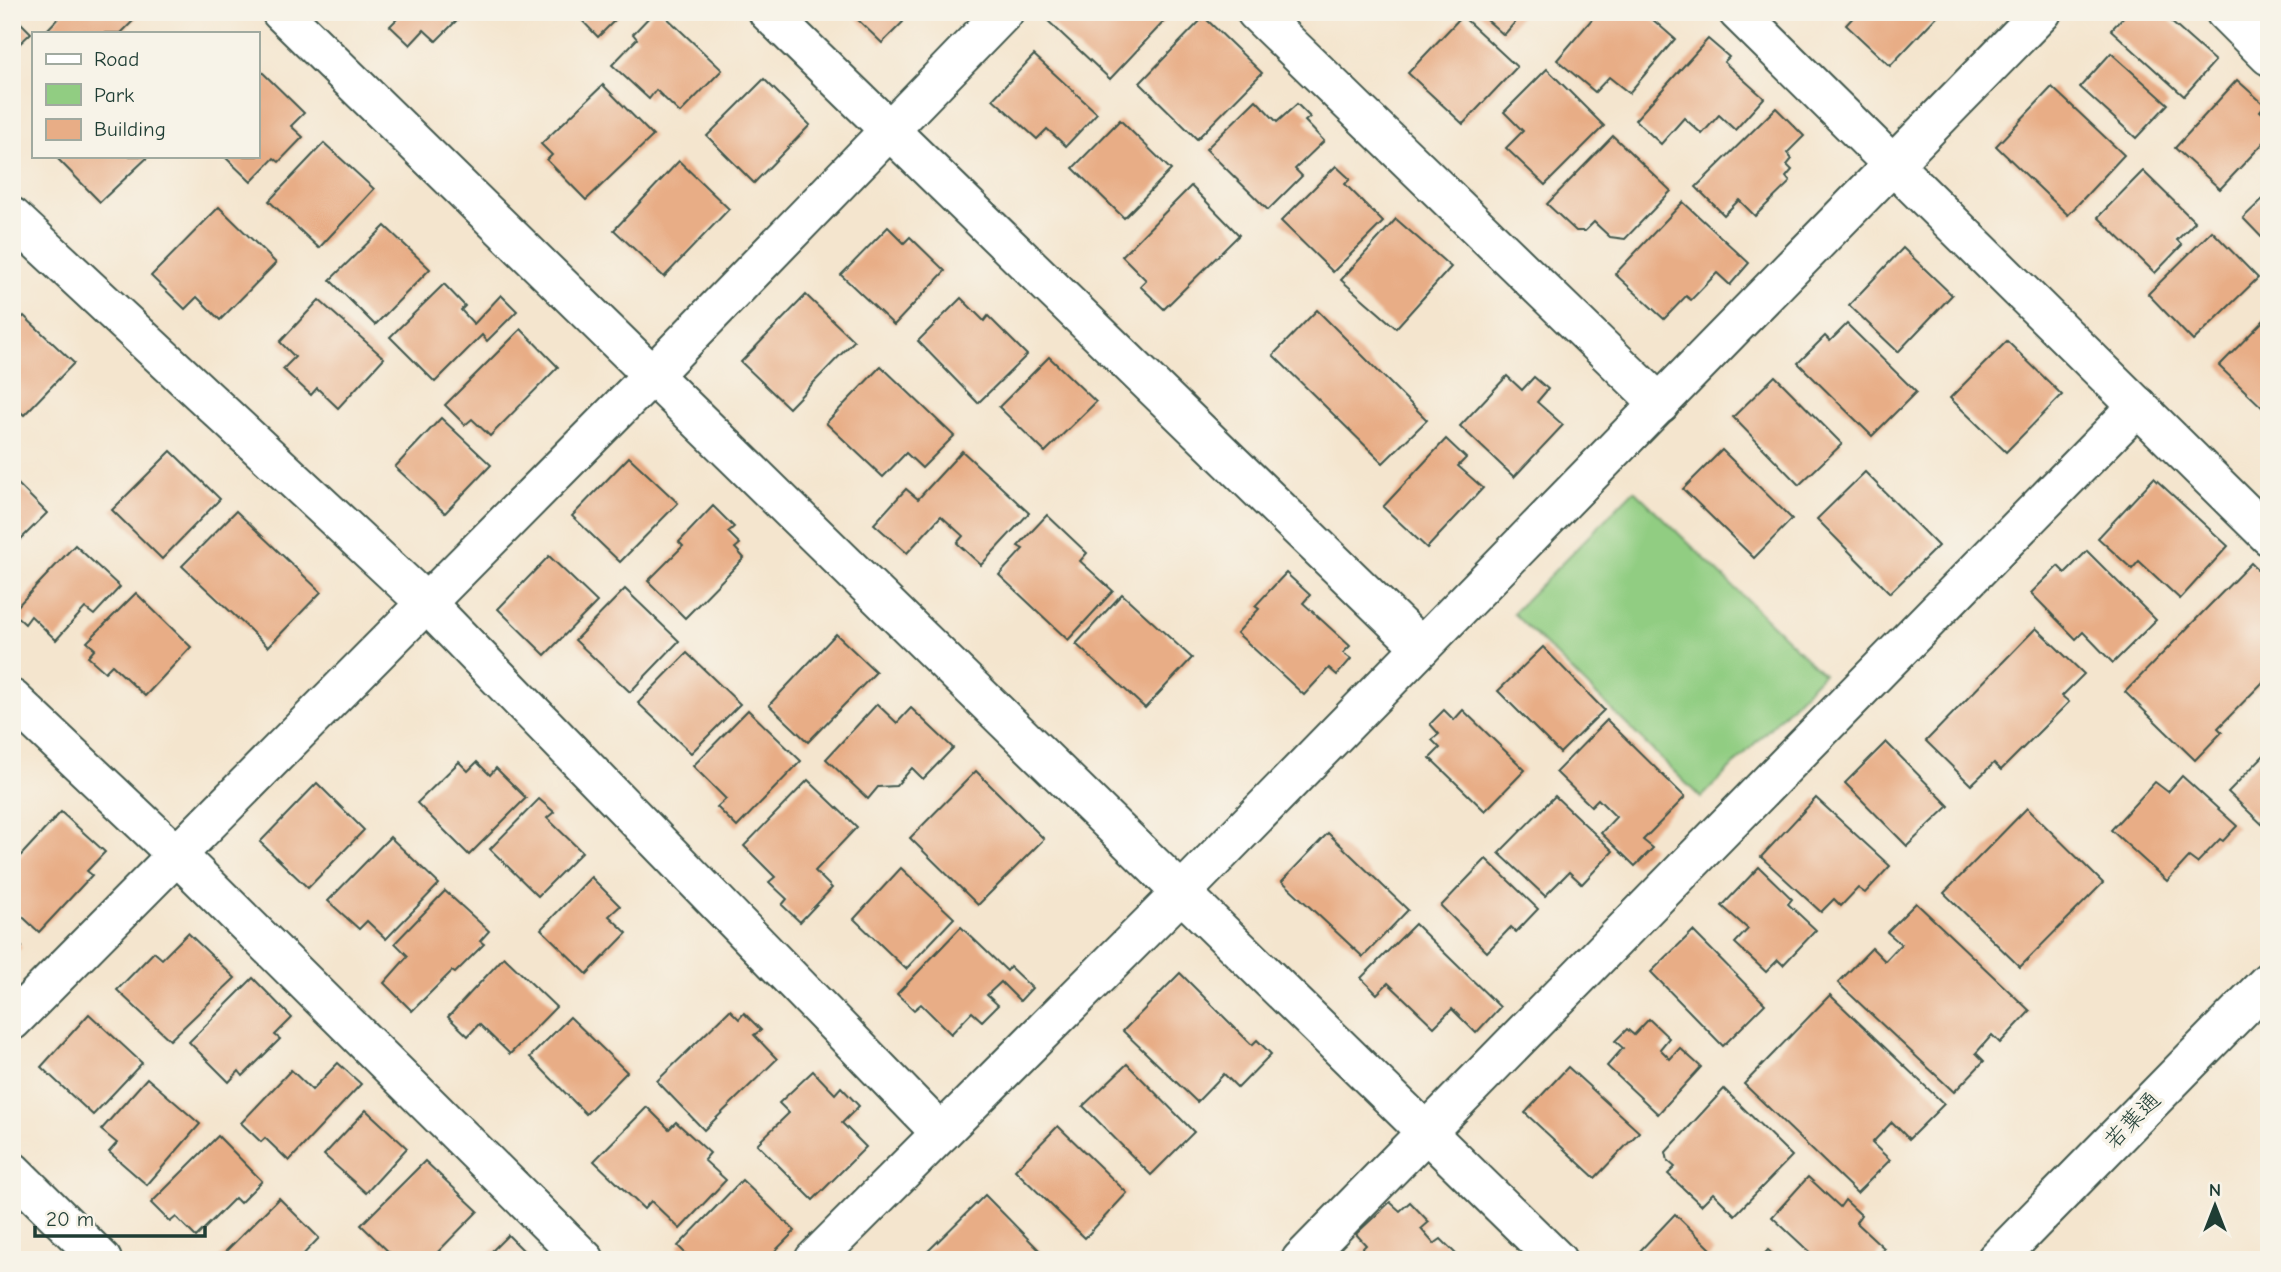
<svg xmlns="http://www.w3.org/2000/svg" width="2281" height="1272" viewBox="0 0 2281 1272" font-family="'Comic Neue','Klee One',sans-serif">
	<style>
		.green { fill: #91cd82; stroke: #58855b; stroke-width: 2 }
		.building { fill: #e8ad86 }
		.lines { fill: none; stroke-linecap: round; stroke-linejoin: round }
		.minor-casing { stroke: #3f564b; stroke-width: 42 }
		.tertiary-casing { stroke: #3f564b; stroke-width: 42 }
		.minor { stroke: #fff; stroke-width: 38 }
		.tertiary { stroke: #fff; stroke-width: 38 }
		.labels { text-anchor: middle; stroke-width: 7; stroke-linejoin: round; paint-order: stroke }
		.street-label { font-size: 23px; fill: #1f3d34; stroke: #f7f3e8 }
	</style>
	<rect width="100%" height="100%" fill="#f7f3e8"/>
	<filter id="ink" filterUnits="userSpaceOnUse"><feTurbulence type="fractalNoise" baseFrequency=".0143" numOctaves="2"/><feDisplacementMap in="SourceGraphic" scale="14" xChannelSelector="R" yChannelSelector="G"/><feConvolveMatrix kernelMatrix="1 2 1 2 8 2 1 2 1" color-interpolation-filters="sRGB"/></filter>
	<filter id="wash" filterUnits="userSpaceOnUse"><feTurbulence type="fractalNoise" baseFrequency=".00686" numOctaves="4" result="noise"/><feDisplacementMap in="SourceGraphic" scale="28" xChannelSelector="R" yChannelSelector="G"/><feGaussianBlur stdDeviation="1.57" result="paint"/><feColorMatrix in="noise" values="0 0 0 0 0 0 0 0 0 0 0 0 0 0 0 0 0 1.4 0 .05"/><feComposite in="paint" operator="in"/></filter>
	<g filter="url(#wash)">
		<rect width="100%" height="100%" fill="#f4e5ce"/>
		<path class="green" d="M1634,490L1823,674L1701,798L1513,613Z"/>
		<g id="blocks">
			<g class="building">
				<path d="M64,12H142L121,33H50L47,30Z"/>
				<path d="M404,12H465L436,41L424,30L410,45L390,26Z"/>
				<path d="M574,12H623L598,37Z"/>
				<path d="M654,12H661L722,70L680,113L656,90L649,99L612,65L637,39L633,34Z"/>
				<path d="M861,12H903L898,17L903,22L882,43L856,18Z"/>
				<path d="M1052,12H1173L1110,79L1046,19Z"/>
				<path d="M1478,12H1524L1504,35Z"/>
				<path d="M1598,12L1613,14L1614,12H1644L1675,39L1629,93L1609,77L1595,92L1557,60Z"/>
				<path d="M1858,12H1941L1890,66L1846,25Z"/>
				<path d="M2128,12H2160L2215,61L2184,96L2111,30Z"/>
				<path d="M12,14L31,33L12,51Z"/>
				<path d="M1462,16L1517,67L1463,124L1408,73Z"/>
				<path d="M1204,17L1262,73L1197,139L1140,83Z"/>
				<path d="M1708,39L1729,57L1724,62L1764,98L1735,130L1719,115L1702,134L1684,118L1661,144L1635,120Z"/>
				<path d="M2111,53L2168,104L2136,138L2080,87Z"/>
				<path d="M1034,55L1097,113L1066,146L1047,129L1037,139L993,99Z"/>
				<path d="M1547,69L1604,126L1545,185L1506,148L1523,131L1504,112Z"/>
				<path d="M262,72L304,113L291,126L303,137L279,162L274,158L251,182L224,156H257V76Z"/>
				<path d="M764,79L810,125L754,183L707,136Z"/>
				<path d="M2237,80L2265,105L2260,111L2269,119V137L2220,189L2175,148Z"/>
				<path d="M603,85L653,136L586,200L547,160L552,155L541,144Z"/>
				<path d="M2052,87L2124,155L2068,215L1996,146Z"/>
				<path d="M1256,100L1277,122L1297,104L1310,117L1305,121L1324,141L1295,169L1302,176L1268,210L1206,149Z"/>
				<path d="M1776,108L1804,136L1787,153L1792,159L1787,165L1792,170L1786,177L1790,182L1755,216L1739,200L1724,215L1696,187Z"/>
				<path d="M1120,120L1171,170L1124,218L1073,168Z"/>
				<path d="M1613,136L1671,191L1625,239L1610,237L1594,222L1585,231H1576L1547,204Z"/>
				<path d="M324,143L374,189L319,248L269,201Z"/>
				<path d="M62,156H149L100,202L58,159Z"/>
				<path d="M679,161L729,209L664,277L614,230Z"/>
				<path d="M1336,166L1350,179L1345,184L1383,222L1333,272L1281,221Z"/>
				<path d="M2143,171L2195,222L2177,240L2182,245L2155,273L2098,217Z"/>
				<path d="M1191,186L1239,235L1164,309L1140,286L1146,280L1122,256Z"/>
				<path d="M2269,193V245L2243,218Z"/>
				<path d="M1683,202L1749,263L1730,285L1717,273L1691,300L1686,296L1664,319L1615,274Z"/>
				<path d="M219,207L276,263L220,320L197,297L185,309L151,276Z"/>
				<path d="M1396,219L1451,267L1396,328L1341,280Z"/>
				<path d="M385,226L430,269L375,325L330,280Z"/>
				<path d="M888,227L904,243L910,237L945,271L894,325L841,275Z"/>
				<path d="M2212,231L2258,278L2193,341L2148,294Z"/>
				<path d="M1903,248L1952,295L1898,352L1849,305Z"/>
				<path d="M444,284L465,306L461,310L474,324L501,295L517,311L487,341L482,335L435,382L390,337Z"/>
				<path d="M806,295L854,341L789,408L741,362Z"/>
				<path d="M961,298L984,321L988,316L1027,355L978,403L918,341Z"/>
				<path d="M319,300L384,358L338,408L317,388L311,395L283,369L295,357L280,342Z"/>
				<path d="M1317,310L1427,420L1383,463L1273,355Z"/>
				<path d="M2269,315V414L2219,366Z"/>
				<path d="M24,316L74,363L24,415L12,404V328Z"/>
				<path d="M1847,324L1916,392L1872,436L1798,363L1825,336L1830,341Z"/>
				<path d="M521,329L558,367L490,436L472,419L465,425L445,405Z"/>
				<path d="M2007,341L2062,395L2006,452L1950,398Z"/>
				<path d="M1049,357L1096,402L1045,452L999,407Z"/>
				<path d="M881,366L954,436L922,468L906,453L883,477L826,423Z"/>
				<path d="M1507,376L1522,390L1534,377L1548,389L1537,402L1563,425L1514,477L1460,426Z"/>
				<path d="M1775,376L1842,444L1799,485L1733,417Z"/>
				<path d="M441,418L491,465L445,513L395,467Z"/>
				<path d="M1446,439L1466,458L1458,466L1483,488L1427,548L1383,507Z"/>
				<path d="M1722,450L1792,519L1754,558L1683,489Z"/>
				<path d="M171,451L220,499L162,559L112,510Z"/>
				<path d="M962,451L1029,513L981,565L957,543L963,536L941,516L907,553L874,524L906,489L918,499Z"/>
				<path d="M629,457L678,503L620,562L572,516Z"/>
				<path d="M1865,472L1938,546L1890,593L1817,519Z"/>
				<path d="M12,478L47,513L12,548Z"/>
				<path d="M2154,478L2228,546L2180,599L2139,561L2132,569L2098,538Z"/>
				<path d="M713,506L734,527L728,532L740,544L735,548L744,558L685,618L648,581L683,546L679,542Z"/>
				<path d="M236,511L321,592L268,647L182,566Z"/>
				<path d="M1047,515L1087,553L1080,561L1113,591L1068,640L999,575L1023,549L1018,546Z"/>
				<path d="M75,545L120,587L94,615L85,608L56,640L31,616L25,624L12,612Z"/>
				<path d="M2087,551L2156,620L2113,663L2083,632L2076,639L2031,593L2058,566L2065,573Z"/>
				<path d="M549,556L597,602L545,655L498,609Z"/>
				<path d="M2251,563L2269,581V676L2218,728L2222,732L2195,760L2125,692Z"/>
				<path d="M1286,573L1310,595L1303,603L1350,646L1343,653L1351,659L1337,675L1329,668L1304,695L1237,633L1259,609L1255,606Z"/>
				<path d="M625,589L679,641L630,692L575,640Z"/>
				<path d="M136,593L191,647L145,696L112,665L105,672L88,657L95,649L87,642Z"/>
				<path d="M1122,594L1192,658L1145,708L1076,644Z"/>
				<path d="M2036,628L2084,674L2062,696L2069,702L2001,770L1994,763L1971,785L1926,741Z"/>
				<path d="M836,634L876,672L808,742L769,705Z"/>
				<path d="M1543,647L1604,710L1560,753L1498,691Z"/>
				<path d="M687,653L740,704L691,753L638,703Z"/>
				<path d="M877,704L897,723L911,708L953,748L923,779L912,768L896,786L878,787L868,799L826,759Z"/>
				<path d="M748,710L801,761L737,827L717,807L726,799L693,766Z"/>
				<path d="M1444,710L1454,720L1463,710L1525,770L1485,811L1430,758L1440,748L1432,740L1439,734L1430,724Z"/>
				<path d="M1607,720L1685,797L1643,840L1653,848L1635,866L1601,833L1616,817L1598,799L1591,806L1556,772Z"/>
				<path d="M1886,742L1949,806L1907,846L1845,783Z"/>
				<path d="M2269,750V831L2228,792Z"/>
				<path d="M459,762L468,771L477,762L490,775L496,768L526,798L469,855L417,803Z"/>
				<path d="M976,771L1044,839L978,905L910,838Z"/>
				<path d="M2182,776L2237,826L2223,841L2220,839L2197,863L2189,857L2167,881L2111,830L2155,782L2168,792Z"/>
				<path d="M808,780L857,827L815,871L832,888L800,922L782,905L787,899L769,882L775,877L744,846Z"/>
				<path d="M317,783L364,830L308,888L260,842Z"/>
				<path d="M1555,796L1613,851L1582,884L1569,872L1545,896L1499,853Z"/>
				<path d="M1816,798L1890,866L1865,893L1858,888L1841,906L1834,899L1821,912L1761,857Z"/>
				<path d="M539,799L554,812L547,818L582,852L538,896L490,849Z"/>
				<path d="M2027,808L2103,883L2020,967L1944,893Z"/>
				<path d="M61,812L105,852L87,871L92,875L39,932L12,907V865Z"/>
				<path d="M1328,833L1408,910L1363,957L1282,881Z"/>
				<path d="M390,837L439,884L386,939L367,921L359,929L328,901Z"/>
				<path d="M1486,859L1538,909L1516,932L1511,927L1487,952L1441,906Z"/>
				<path d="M1759,867L1792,899L1788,904L1816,930L1783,965L1778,960L1766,972L1735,943L1748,929L1722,906Z"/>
				<path d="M901,868L954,918L906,969L854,919Z"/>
				<path d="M591,877L620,906L609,916L627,933L587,974L541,929Z"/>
				<path d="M445,891L489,931L480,941L484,944L455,973L452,971L412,1011L384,983L408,956L395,943Z"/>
				<path d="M1916,903L2030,1011L2000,1043L1992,1035L1976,1053L1984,1061L1954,1092L1838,983L1872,948L1885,961L1901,944L1887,932Z"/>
				<path d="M1415,924L1500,1007L1476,1033L1452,1009L1434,1027L1388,983L1377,994L1361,978Z"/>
				<path d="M961,927L1007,971L1010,967L1032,988L1020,1001L1001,982L987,995L998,1005L982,1021L972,1012L951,1034L921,1004L914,1010L897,994Z"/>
				<path d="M1693,931L1765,1004L1723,1046L1651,972Z"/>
				<path d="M188,933L235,978L170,1040L117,990L154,952L162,959Z"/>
				<path d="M12,938L22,947L12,957Z"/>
				<path d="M504,957L556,1007L510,1054L479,1024L468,1036L448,1017Z"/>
				<path d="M1180,973L1252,1045L1257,1040L1271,1054L1238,1088L1224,1074L1197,1102L1123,1031Z"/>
				<path d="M253,978L292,1018L275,1035L280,1039L243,1076L239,1071L229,1082L189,1042Z"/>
				<path d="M1830,995L1944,1104L1909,1139L1892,1122L1872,1143L1890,1160L1857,1193L1744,1084Z"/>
				<path d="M730,1010L739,1019L744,1013L761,1030L754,1035L777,1059L704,1130L657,1081Z"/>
				<path d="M89,1014L142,1063L93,1115L41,1067Z"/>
				<path d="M570,1017L627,1072L586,1114L530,1057Z"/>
				<path d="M1649,1019L1669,1038L1660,1049L1670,1059L1680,1048L1701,1067L1658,1114L1607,1066L1623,1048L1615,1041L1627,1029L1634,1035Z"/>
				<path d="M338,1063L361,1084L289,1161L265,1138L261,1142L241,1123L291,1070L312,1090Z"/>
				<path d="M1127,1064L1194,1132L1151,1175L1083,1106Z"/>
				<path d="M1568,1067L1639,1132L1595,1178L1525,1113Z"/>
				<path d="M813,1071L835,1094L841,1087L859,1106L842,1123L866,1147L813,1200L757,1144L789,1113L779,1103Z"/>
				<path d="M147,1078L200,1124L147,1185L109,1152L117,1143L101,1130Z"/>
				<path d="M1724,1089L1792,1156L1735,1215L1713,1193L1701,1205L1668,1174L1675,1167L1668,1161L1666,1152Z"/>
				<path d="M647,1107L669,1129L676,1122L710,1153L704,1160L726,1180L680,1229L651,1201L644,1209L594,1161Z"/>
				<path d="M366,1110L407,1148L366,1193L324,1155Z"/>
				<path d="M1058,1126L1127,1193L1085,1238L1015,1170Z"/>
				<path d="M218,1136L262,1181L240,1203L235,1198L196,1237L176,1217L170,1222L151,1203Z"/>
				<path d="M425,1161L478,1211L430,1260H397L361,1225Z"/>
				<path d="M1808,1177L1840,1207L1845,1200L1861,1215L1856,1222L1884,1248L1873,1260H1818L1772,1217Z"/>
				<path d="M742,1180L795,1231L766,1260H692L678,1246Z"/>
				<path d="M985,1195L1049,1260H919Z"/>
				<path d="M279,1198L319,1238L298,1260H217Z"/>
				<path d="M1390,1202L1400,1211L1410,1202L1429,1222L1421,1229L1434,1244L1441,1239L1460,1258L1351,1260L1366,1245L1356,1234Z"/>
				<path d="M1675,1214L1714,1252L1706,1260H1646L1638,1253Z"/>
				<path d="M508,1235L533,1260H483Z"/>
				<path d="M1768,1250L1779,1260H1759Z"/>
			</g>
		</g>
	</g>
	<g filter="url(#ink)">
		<use href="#blocks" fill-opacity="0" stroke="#3f564b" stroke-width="2"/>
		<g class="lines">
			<g class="minor-casing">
				<g id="minor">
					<path d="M281,12L1557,1260"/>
					<path d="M768,12L1421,647"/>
					<path d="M1256,12L1660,404"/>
					<path d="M1738,12L2269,536"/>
					<path d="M2225,12L2269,56"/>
					<path d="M12,217L426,603L941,1133"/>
					<path d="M12,699L177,855L585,1260"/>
					<path d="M12,1021L652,375L1004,12"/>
					<path d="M12,1171L102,1260"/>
					<path d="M814,1260L1181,893L2042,12"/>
					<path d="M1301,1260L2138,406"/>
				</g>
			</g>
			<g class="tertiary-casing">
				<path id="tertiary" d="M1996,1260L2269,981"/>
			</g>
			<use href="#minor" class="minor"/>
			<use href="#tertiary" class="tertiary"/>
		</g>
	</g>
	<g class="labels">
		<g class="street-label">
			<text transform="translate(2132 1120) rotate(-46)" y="8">若葉通</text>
		</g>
	</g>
	<rect width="2281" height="1272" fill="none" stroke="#f7f3e8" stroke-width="42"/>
	<rect x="32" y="32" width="228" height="126" fill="#f7f3e8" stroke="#a1aaa0" stroke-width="2"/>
	<rect x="46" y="54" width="35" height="10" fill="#ffffff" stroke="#a1aaa0" stroke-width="2"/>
	<text x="94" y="66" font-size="21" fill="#1f3d34">Road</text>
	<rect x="46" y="84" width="35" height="21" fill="#91cd82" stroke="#a1aaa0" stroke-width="2"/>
	<text x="94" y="102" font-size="21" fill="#1f3d34">Park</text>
	<rect x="46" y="119" width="35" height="21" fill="#e8ad86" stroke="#a1aaa0" stroke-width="2"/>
	<text x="94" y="136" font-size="21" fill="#1f3d34">Building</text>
	<g transform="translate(2215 1206)" stroke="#f7f3e8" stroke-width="5" paint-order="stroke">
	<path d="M0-5L12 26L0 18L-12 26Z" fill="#1f3d34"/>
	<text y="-10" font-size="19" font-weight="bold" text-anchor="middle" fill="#1f3d34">N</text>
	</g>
	<path d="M35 1226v10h170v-10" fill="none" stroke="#1f3d34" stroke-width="3.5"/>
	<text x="46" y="1226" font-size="21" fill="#1f3d34" stroke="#f7f3e8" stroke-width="5" paint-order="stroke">20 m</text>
</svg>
